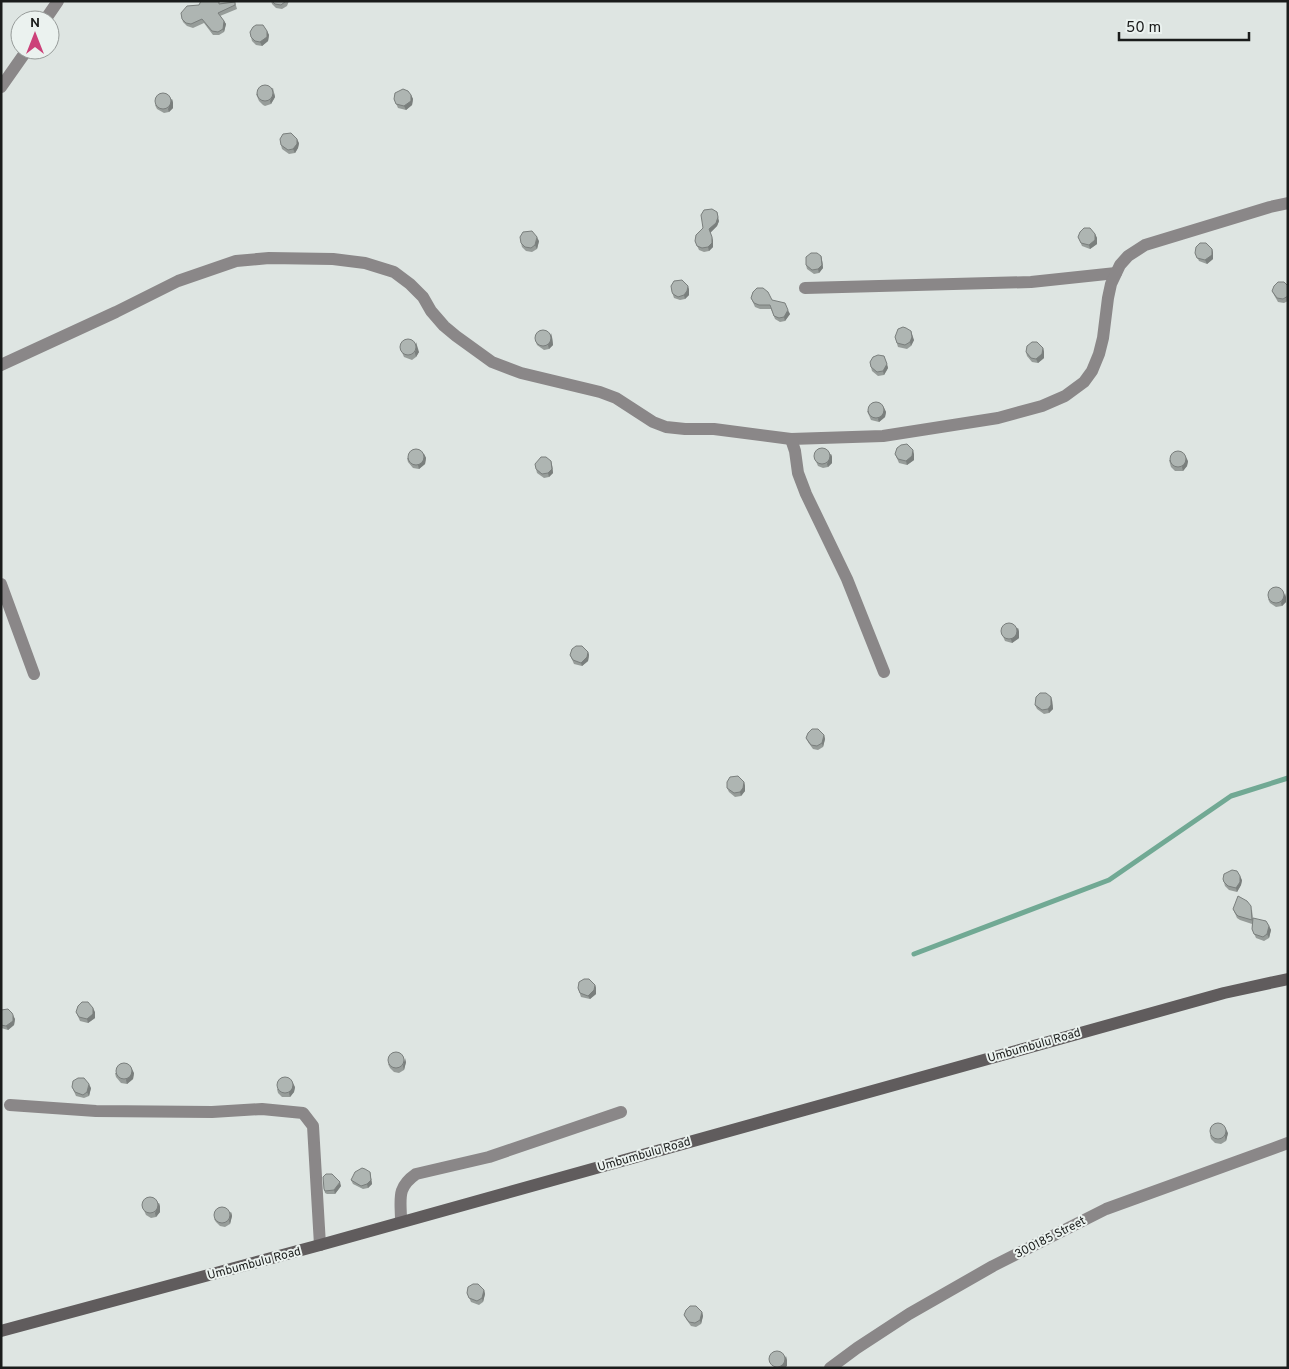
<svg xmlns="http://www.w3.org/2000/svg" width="1289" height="1369" viewBox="0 0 1289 1369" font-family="Overpass,sans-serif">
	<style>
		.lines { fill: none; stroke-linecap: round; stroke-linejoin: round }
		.stream { stroke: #71a994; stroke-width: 5 }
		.minor { stroke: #8a8788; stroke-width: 12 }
		.secondary { stroke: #605c5d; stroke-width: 12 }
		.wall { fill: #969c99 }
		.shaded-wall { fill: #7a7f7d }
		.building { fill: #aeb5b2; stroke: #7a7f7d }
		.labels { text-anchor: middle; stroke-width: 4; stroke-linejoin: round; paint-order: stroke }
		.street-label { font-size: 12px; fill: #1a1c1b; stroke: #ebf2ef }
	</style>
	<rect width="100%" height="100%" fill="#dee5e2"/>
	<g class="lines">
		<path class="stream" d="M914,954L1109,880L1231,796L1288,778"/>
		<g class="minor">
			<path d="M45,20L58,1"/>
			<path d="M1,87L27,50"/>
			<path d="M805,288L1031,282L1116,273"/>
			<path d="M1,365L116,312L178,281L236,261L269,258L333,259L365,263L394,272L410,284L423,297L431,311L444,326L456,336L492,362L521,373L600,392L616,398L653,422L666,427L685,429H714L791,439L883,436L998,418L1042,406L1065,396L1084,382L1092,371L1099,354L1103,338L1108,298L1111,284L1120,265L1128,256L1145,245L1270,207L1288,203"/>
			<path d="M791,439L795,451L798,473L806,494L847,579L884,672"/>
			<path d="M1,584L34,674"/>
			<path d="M10,1105L96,1111L212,1112L262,1109L303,1113L313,1126L320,1245"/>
			<path d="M401,1221C401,1199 396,1188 416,1174L489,1157L621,1112"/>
			<path d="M830,1368L857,1348L909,1314L993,1266L1106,1209L1288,1143"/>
		</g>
		<path class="secondary" d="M1,1331L320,1245L1224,993L1288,979"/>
	</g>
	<g class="wall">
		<path d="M271,1H289L287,6L282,9L276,8L272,4Z"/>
		<path d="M235,2L237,9L220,16L224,21L226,24L224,32L219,35H213L204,23L193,28L187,26L183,22L182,19L221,3Z"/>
		<path d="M267,31L269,35L268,41L262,46L256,45L252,41L251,37Z"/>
		<path d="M273,88L275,97L271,104L265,106L263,105L259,101L256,94Z"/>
		<path d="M411,95L413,99L412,105L406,110L398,108L394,99Z"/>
		<path d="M172,99L173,103V108L169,112L164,113L157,109L155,105Z"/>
		<path d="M299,143L298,148L295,153L289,154L282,149L281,145Z"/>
		<path d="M719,221L717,226L710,233L713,241V247L709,251L704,252L699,250L695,241L703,228Z"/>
		<path d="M1095,234L1097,238V244L1090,249L1082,246L1078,237Z"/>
		<path d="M539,241L537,249L532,252L526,251L522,247L521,243Z"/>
		<path d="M1212,249L1213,253V259L1207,264L1199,261L1195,253Z"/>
		<path d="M821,256L822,260L823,268L819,273L814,274L807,269L806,265Z"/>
		<path d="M1288,286V301L1284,303L1278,302L1274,295L1272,291Z"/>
		<path d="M689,289V295L685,299L680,300L674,298L672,292Z"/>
		<path d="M751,298L772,300L790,314L785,321L780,322L775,319L771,309H760L755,307Z"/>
		<path d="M552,337L553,345L549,349L544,350L537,345L536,342Z"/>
		<path d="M895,337L914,340L911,346L907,349L898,347Z"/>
		<path d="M400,348L419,352L416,357L412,360L404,357Z"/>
		<path d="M1043,348L1044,352V358L1038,363L1032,362L1027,356L1026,352Z"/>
		<path d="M884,356L888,368L884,375L878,376L872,371L871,367Z"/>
		<path d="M884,408L886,412L885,417L879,422L871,420L867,411Z"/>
		<path d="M424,454L426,458L425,464L419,469L413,468L408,462L407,458Z"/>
		<path d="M831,454L832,457V463L828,467L823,468L818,466L814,457Z"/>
		<path d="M895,454H914V460L907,465L899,463Z"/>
		<path d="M1169,460L1188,461L1187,466L1183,471H1175L1171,467Z"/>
		<path d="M552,465L553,473L549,477L544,478L537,473L536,469Z"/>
		<path d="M1286,597V602L1282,606L1276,607L1270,603L1268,599Z"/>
		<path d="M1018,628L1019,632V638L1012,643L1005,641L1001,632Z"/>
		<path d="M588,652L589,655L588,661L582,666L574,664L570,655Z"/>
		<path d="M1052,700L1053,709L1049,713L1044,714L1037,709L1035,705Z"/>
		<path d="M824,735L825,739L823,747L818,750L813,749L808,742L806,738Z"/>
		<path d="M744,782L745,786V791L741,796L735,797L729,792L727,788Z"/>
		<path d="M1223,879L1242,880L1241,885L1237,892L1229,890L1225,886Z"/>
		<path d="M1233,909L1252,910L1253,919L1269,926L1271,930L1269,938L1264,941L1256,938L1252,929V924L1240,920L1237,918Z"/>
		<path d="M595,985L596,988V994L590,999L581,997L578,988Z"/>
		<path d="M1,1010L15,1019L14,1025L8,1030L1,1028Z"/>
		<path d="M76,1012H95V1018L88,1023L80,1021Z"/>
		<path d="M406,1062L404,1070L399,1073L394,1072L390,1068L388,1064Z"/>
		<path d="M115,1073H134L133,1079L127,1084L121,1083L116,1077Z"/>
		<path d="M72,1087L91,1088L89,1096L84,1098L76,1096Z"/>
		<path d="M295,1087L294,1092L290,1097H282L278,1093L277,1089Z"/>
		<path d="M1228,1133L1226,1141L1221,1144L1215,1143L1211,1139L1210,1135Z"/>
		<path d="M370,1172L372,1184L368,1188L363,1189L353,1184L351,1180Z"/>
		<path d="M341,1186L335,1194H327L325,1193L324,1189Z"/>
		<path d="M159,1203L160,1207V1212L156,1217L151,1218L146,1215L142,1206Z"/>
		<path d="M231,1212L232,1216L230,1224L225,1227L220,1226L216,1222L214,1219Z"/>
		<path d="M484,1290L485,1294L483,1302L479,1305L471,1302L467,1293Z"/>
		<path d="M702,1312L703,1316L701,1324L696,1327L691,1326L686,1319L684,1315Z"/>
	</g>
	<g class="shaded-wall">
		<path d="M224,21L226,24L224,32L223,29Z"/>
		<path d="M267,31L269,35L268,41L262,46L260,42Z"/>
		<path d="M274,93L275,97L271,104L270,101Z"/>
		<path d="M411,95L413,99L412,105L406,110L404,106Z"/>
		<path d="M172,99L173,103V108L169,112L168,109Z"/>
		<path d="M297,139L299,143L298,148L295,153L293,149Z"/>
		<path d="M717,212L719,221L717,226L710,233L709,229Z"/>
		<path d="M1095,234L1097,238V244L1090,249L1089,245Z"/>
		<path d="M537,237L539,241L537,249L535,245Z"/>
		<path d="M712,237L713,241V247L709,251L708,247Z"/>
		<path d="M1212,249L1213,253V259L1207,264L1205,260Z"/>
		<path d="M821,256L822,260L823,268L819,273L818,269Z"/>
		<path d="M688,286L689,289V295L685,299L684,295Z"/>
		<path d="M788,310L790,314L785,321L784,317Z"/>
		<path d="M911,331L914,340L911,346L910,342Z"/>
		<path d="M551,333L552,337L553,345L549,349L548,345Z"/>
		<path d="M416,342L419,352L416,357L415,353Z"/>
		<path d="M1043,348L1044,352V358L1038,363L1036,359Z"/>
		<path d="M887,364L888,368L884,375L883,371Z"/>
		<path d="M884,408L886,412L885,417L879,422L878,419Z"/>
		<path d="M913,450L914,454V460L907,465L906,461Z"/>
		<path d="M424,454L426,458L425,464L419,469L418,465Z"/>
		<path d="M831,454L832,457V463L828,467L827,464Z"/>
		<path d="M1186,457L1188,461L1187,466L1183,471L1182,467Z"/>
		<path d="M551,461L552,465L553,473L549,477L548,473Z"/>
		<path d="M1285,593L1286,597V602L1282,606L1281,603Z"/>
		<path d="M1018,628L1019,632V638L1012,643L1011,639Z"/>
		<path d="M588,652L589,655L588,661L582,666L581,663Z"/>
		<path d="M1051,697L1052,700L1053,709L1049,713L1048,709Z"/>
		<path d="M824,735L825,739L823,747L822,743Z"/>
		<path d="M744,782L745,786V791L741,796L740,792Z"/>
		<path d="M1240,876L1242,880L1241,885L1237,892L1236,888Z"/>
		<path d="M1269,926L1271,930L1269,938L1267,934Z"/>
		<path d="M595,985L596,988V994L590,999L588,996Z"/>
		<path d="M93,1008L95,1012V1018L88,1023L87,1019Z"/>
		<path d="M13,1015L15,1019L14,1025L8,1030L6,1026Z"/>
		<path d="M405,1058L406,1062L404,1070L403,1066Z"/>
		<path d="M132,1069L134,1073L133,1079L127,1084L126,1080Z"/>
		<path d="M293,1083L295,1087L294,1092L290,1097L289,1093Z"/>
		<path d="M89,1084L91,1088L89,1096L87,1092Z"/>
		<path d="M1226,1129L1228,1133L1226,1141L1225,1137Z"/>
		<path d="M370,1172L372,1184L368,1188L367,1184Z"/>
		<path d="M340,1182L341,1186L335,1194L334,1190Z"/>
		<path d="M159,1203L160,1207V1212L156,1217L155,1213Z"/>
		<path d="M231,1212L232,1216L230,1224L229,1221Z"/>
		<path d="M484,1290L485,1294L483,1302L482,1298Z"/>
		<path d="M702,1312L703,1316L701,1324L700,1320Z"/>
		<path d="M786,1356L787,1360V1366L785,1368H779Z"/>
	</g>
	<g class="building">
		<path d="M201,1H219V4L235,2V5L218,13L224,21L223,29L218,32L212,31L202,19L191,24L186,23L182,19L181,13L187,6L199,5Z"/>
		<path d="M272,1H286L281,5L275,4Z"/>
		<path d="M256,25H263L267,31V37L260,42L255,41L251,37L250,32L253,27Z"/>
		<circle cx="265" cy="93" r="8"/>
		<path d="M403,89L408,91L411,95V101L404,106L396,104L394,99L395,93Z"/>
		<circle cx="163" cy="101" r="8"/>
		<path d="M291,133L297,139V144L293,149L288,150L281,145L280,139L283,134Z"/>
		<path d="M712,209L717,212L718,217L716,223L709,229L712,237V243L708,247L702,248L697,246L695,241L696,235L703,228L701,215L704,210Z"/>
		<path d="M1084,228H1090L1095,234V240L1089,245L1081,243L1078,237L1080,232Z"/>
		<path d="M532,231L537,237L535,245L531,248L525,247L521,243L520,237L523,232Z"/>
		<path d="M1200,243H1206L1212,249V255L1205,260L1197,258L1195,253L1196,247Z"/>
		<path d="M811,253H817L821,256L822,265L818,269L812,270L806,265V257Z"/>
		<path d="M682,280L688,286L687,291L684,295L678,297L673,294L672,292L671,286L674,281Z"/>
		<path d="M1278,282H1284L1288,286V296L1283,299L1277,298L1272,291L1274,286Z"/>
		<path d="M757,288H763L768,292L772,300L785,303L788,310L784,317L779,318L774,316L770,305H759L754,303L751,298L753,292Z"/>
		<path d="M903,327L906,328L911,331L912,337L910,342L905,345L897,343L895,337L898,329Z"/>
		<circle cx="543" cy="338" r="8"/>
		<circle cx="408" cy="347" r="8"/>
		<path d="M1032,342H1037L1043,348L1042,354L1036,359L1031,358L1026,352L1027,346Z"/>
		<path d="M878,355L884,356L887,364L883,371L877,372L871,367L870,362L873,357Z"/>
		<circle cx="876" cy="410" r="8"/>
		<path d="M907,444L913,450L912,456L906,461L898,459L895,454L897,448L901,445Z"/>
		<circle cx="822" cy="456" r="8"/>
		<circle cx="416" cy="457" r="8"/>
		<circle cx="1178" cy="459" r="8"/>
		<path d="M541,457H546L551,461L552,469L548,473L542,474L536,469L535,464Z"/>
		<circle cx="1276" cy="595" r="8"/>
		<circle cx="1009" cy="631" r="8"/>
		<path d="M576,646H582L588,652L587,657L581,663L573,660L570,655L572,649Z"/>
		<path d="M1040,693H1046L1051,697V705L1048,709L1042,710L1035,705L1036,697Z"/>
		<path d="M812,729H818L824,735L822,743L817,746L811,745L806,738L808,733Z"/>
		<path d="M738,776L744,782L743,788L740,792L734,793L727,788V782L730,777Z"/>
		<path d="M1232,870L1237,871L1240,876V882L1236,888L1228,886L1224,882L1223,879L1224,874Z"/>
		<path d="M1238,896L1247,901L1251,906L1252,920L1238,916L1236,914L1233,909Z"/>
		<path d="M1253,918L1266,921L1269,926L1267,934L1263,937L1254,934L1252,929Z"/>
		<path d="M584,979H589L595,985L594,990L588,996L580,993L578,988L579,982Z"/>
		<path d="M82,1002H88L93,1008V1014L87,1019L79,1017L76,1012L78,1006Z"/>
		<path d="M8,1009L12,1013L13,1015V1021L6,1026L1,1025V1010Z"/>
		<circle cx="396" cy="1060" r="8"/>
		<circle cx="124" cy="1071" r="8"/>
		<circle cx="285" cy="1085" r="8"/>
		<path d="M78,1078H84L89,1084L87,1092L83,1095L75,1092L72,1087L73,1081Z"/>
		<circle cx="1218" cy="1131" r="8"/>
		<path d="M362,1168L365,1169L370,1172L371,1180L367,1184L361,1186L351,1180L355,1172Z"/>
		<path d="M326,1174H332L340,1182L334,1190L325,1191L324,1189L323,1177Z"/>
		<circle cx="150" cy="1205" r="8"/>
		<circle cx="222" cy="1215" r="8"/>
		<path d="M473,1284H478L484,1290L482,1298L477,1301L469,1298L467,1293L468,1287Z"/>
		<path d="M690,1306H696L702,1312L700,1320L695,1323L689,1322L684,1315L686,1310Z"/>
		<circle cx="777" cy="1359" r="8"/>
	</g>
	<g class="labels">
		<g class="street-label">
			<text transform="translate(1034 1045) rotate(-16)" y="4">Umbumbulu Road</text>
			<text transform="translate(644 1154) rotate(-16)" y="4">Umbumbulu Road</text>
			<text transform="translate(1050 1237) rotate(-27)" y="4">300185 Street</text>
			<text transform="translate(254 1263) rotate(-15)" y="4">Umbumbulu Road</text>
		</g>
	</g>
	<rect width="1289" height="1369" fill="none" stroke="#1a1c1b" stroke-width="5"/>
	<g transform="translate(35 35)"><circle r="24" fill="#ebf2ef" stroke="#979c9a"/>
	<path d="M0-4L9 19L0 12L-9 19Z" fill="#cc4179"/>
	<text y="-8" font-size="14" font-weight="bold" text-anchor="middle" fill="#1a1c1b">N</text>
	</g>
	<path d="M1119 32v8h130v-8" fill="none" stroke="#1a1c1b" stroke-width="2.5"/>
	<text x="1126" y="32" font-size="15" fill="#1a1c1b" stroke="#ebf2ef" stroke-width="4" paint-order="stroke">50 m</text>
</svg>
